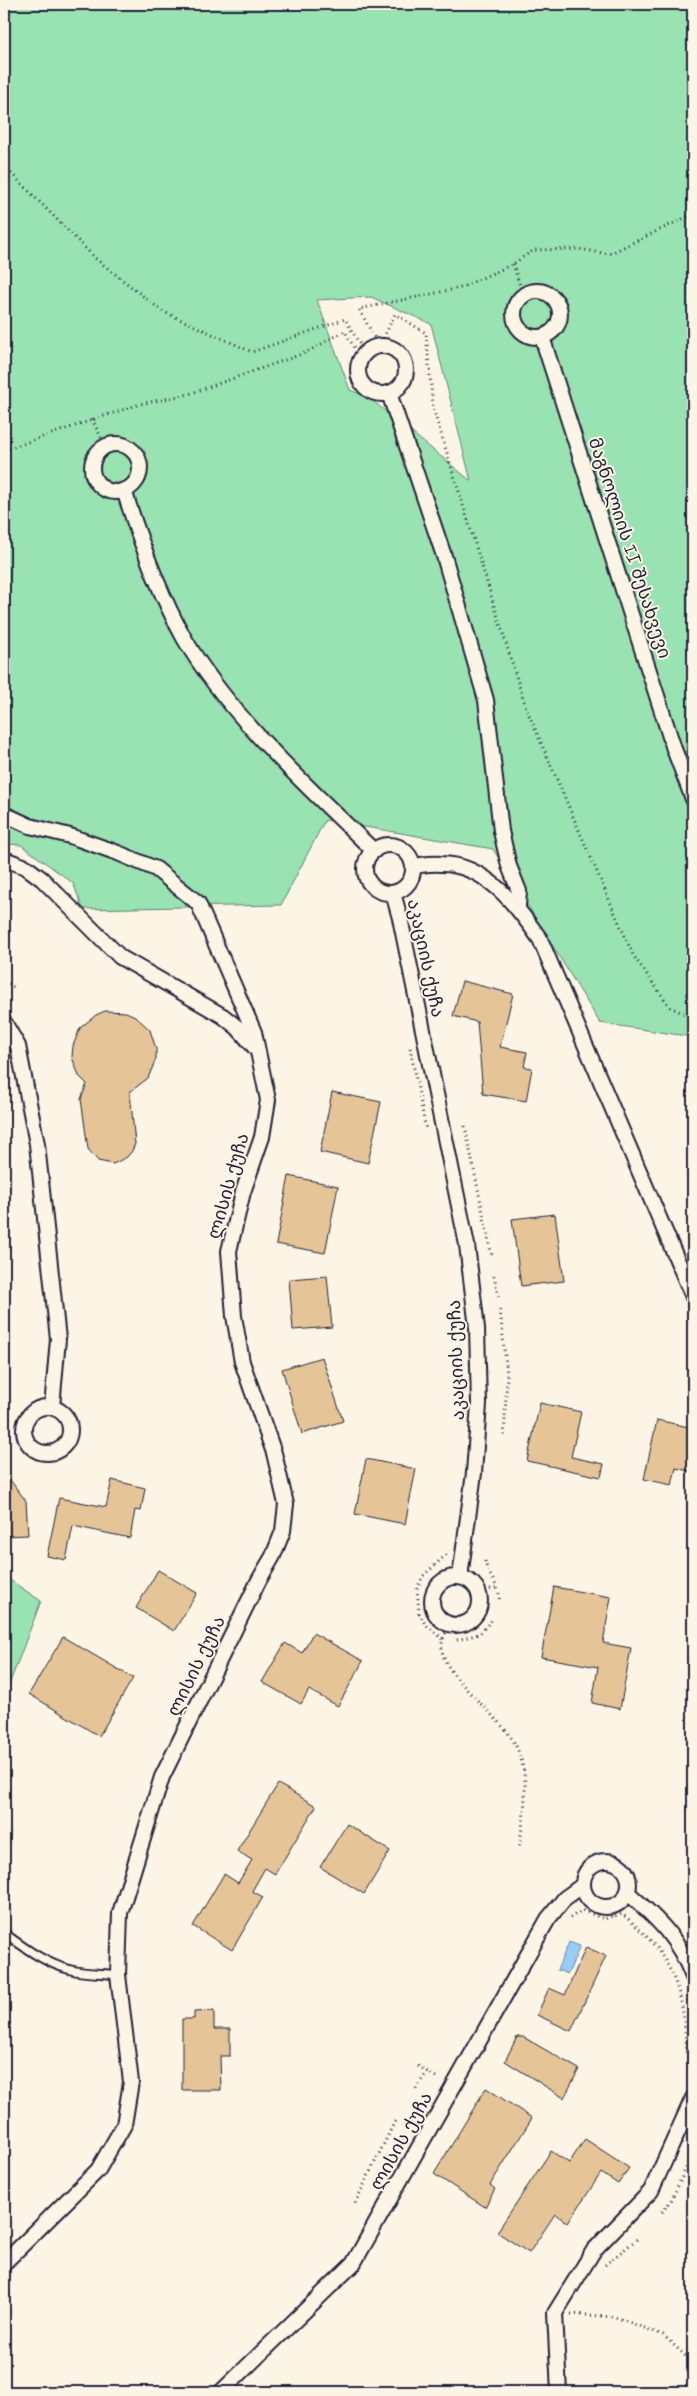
<svg xmlns="http://www.w3.org/2000/svg" width="697" height="2396" viewBox="0 0 697 2396" font-family="Mynerve,'Noto Sans Georgian',sans-serif">
	<style>
		.green { fill: #99e2b2; stroke: #5e8276; fill-rule: evenodd }
		.water { fill: #96cef5; stroke: #6889ab }
		.building { fill: #e5c597; stroke: #22223b }
		.lines { fill: none; stroke-linecap: round; stroke-linejoin: round }
		.lane-casing { stroke: #22223b; stroke-width: 11 }
		.street-casing { stroke: #22223b; stroke-width: 18 }
		.path { stroke: #22223b; stroke-width: 3; stroke-dasharray: 1 4; stroke-linecap: butt }
		.lane { stroke: #fcf5e5; stroke-width: 7 }
		.street { stroke: #fcf5e5; stroke-width: 14 }
		.labels { text-anchor: middle; stroke-width: 4; stroke-linejoin: round; paint-order: stroke }
		.street-label { font-size: 18px; fill: #22223b; stroke: #fcf5e5 }
	</style>
	<rect width="100%" height="100%" fill="#fcf5e5"/>
	<filter id="ink" filterUnits="userSpaceOnUse"><feTurbulence type="fractalNoise" baseFrequency=".02" numOctaves="2"/><feDisplacementMap in="SourceGraphic" scale="10" xChannelSelector="R" yChannelSelector="G"/><feConvolveMatrix kernelMatrix="1 2 1 2 8 2 1 2 1" color-interpolation-filters="sRGB"/></filter>
	<g filter="url(#ink)">
		<g class="green">
			<path d="M4,4H693V1037L600,1023L493,849L325,820L281,905L83,909L73,883L21,845L4,844ZM371,297L431,324L471,481L368,397L350,390L317,300Z"/>
			<path d="M4,1576L41,1601L4,1698Z"/>
		</g>
		<path class="water" d="M569,1942L580,1946L568,1974L557,1970Z"/>
		<g class="building">
			<path d="M462,981L513,994L500,1047L527,1052L524,1067L532,1068L526,1101L483,1094L477,1022L453,1016Z"/>
			<path d="M105,1011L126,1012L135,1016L150,1030L156,1049V1059L148,1078L130,1092L135,1144L132,1151L127,1157L113,1164L98,1161L88,1149L81,1099L87,1084L79,1076L72,1057L73,1046L80,1028L96,1015Z"/>
			<path d="M332,1092L381,1102L368,1163L320,1152Z"/>
			<path d="M289,1176L338,1186L325,1253L276,1244Z"/>
			<path d="M555,1214L564,1281L521,1286L512,1219Z"/>
			<path d="M327,1276L332,1327L293,1330L289,1279Z"/>
			<path d="M322,1357L343,1421L302,1434L282,1369Z"/>
			<path d="M540,1403L581,1412L571,1457L604,1464L601,1477L527,1461Z"/>
			<path d="M657,1420L693,1428V1472L676,1468L672,1485L644,1479Z"/>
			<path d="M366,1459L416,1469L405,1524L355,1514Z"/>
			<path d="M4,1472L26,1501L28,1535L4,1536Z"/>
			<path d="M112,1480L145,1488L141,1511L135,1510L130,1538L73,1526L66,1560L47,1556L59,1498L106,1507Z"/>
			<path d="M158,1570L197,1593L174,1631L136,1608Z"/>
			<path d="M554,1587L611,1597L603,1643L631,1648L620,1709L592,1703L598,1667L541,1657Z"/>
			<path d="M313,1633L363,1661L338,1706L309,1690L301,1704L262,1682L285,1643L302,1653Z"/>
			<path d="M63,1637L133,1678L99,1736L29,1694Z"/>
			<path d="M278,1784L316,1806L275,1874L265,1868L252,1891L263,1897L232,1950L193,1926L224,1874L238,1883L252,1860L237,1851Z"/>
			<path d="M347,1824L390,1851L364,1894L320,1867Z"/>
			<path d="M586,1947L606,1956L571,2031L537,2015L549,1988L565,1995Z"/>
			<path d="M214,2011V2029H230V2056H220L221,2090H182V2019H194V2012Z"/>
			<path d="M517,2037H523L579,2069L564,2098L505,2061Z"/>
			<path d="M486,2088L532,2118L490,2185L495,2189L485,2207L434,2174Z"/>
			<path d="M585,2139L629,2168L618,2184L601,2173L568,2223L555,2214L529,2253L497,2232L551,2151L569,2163Z"/>
		</g>
		<g class="lines">
			<g class="lane-casing">
				<path id="lane" d="M4,1933C25,1948 46,1964 71,1970C86,1974 103,1973 118,1975"/>
			</g>
			<g class="street-casing">
				<g id="street">
					<circle cx="537" cy="314" r="23"/>
					<path d="M542,337L674,749L693,799"/>
					<circle cx="382" cy="370" r="24"/>
					<path d="M389,393L444,556L486,700L501,831L509,866L519,891L518,906"/>
					<circle cx="116" cy="468" r="24"/>
					<path d="M124,490C140,541 158,591 184,638C229,716 309,788 374,851"/>
					<path d="M4,814L30,826L70,836L118,853L156,869L198,903L254,1032L268,1100L262,1137L243,1192L229,1251L234,1316L242,1362L274,1453L286,1504L283,1531L273,1556L259,1580L162,1777L120,1913L118,1975L131,2082L124,2125L98,2170L4,2263"/>
					<circle cx="389" cy="869" r="24"/>
					<path d="M4,859L26,867L42,879L120,957L223,1016L238,1028L257,1050"/>
					<path d="M413,866C422,865 432,863 441,864C486,864 517,906 540,939L693,1297"/>
					<path d="M393,893L400,918L467,1245L477,1328L479,1404L474,1473L460,1577"/>
					<path d="M4,1022L18,1046L37,1144L58,1339L52,1407"/>
					<circle cx="47" cy="1430" r="23"/>
					<circle cx="456" cy="1601" r="24"/>
					<circle cx="606" cy="1884" r="23"/>
					<path d="M628,1893C659,1920 678,1938 693,1977"/>
					<path d="M221,2392L353,2264L548,1919L565,1898L583,1885"/>
					<path d="M559,2392L555,2313L594,2250L651,2191L693,2098"/>
				</g>
			</g>
			<g class="path">
				<path d="M4,166L96,259L162,311L252,352L345,319L365,353"/>
				<path d="M513,264L523,295"/>
				<path d="M379,346L359,309L460,288L513,264L534,250L578,249L609,254L693,214"/>
				<path d="M379,347L395,314L426,333L433,408L526,708L633,955L670,1007L693,1018"/>
				<path d="M92,419L105,446"/>
				<path d="M4,450L140,404L189,394L305,353L345,331L360,359"/>
				<path d="M4,981L16,989"/>
				<path d="M410,1048L426,1130"/>
				<path d="M465,1126L492,1257"/>
				<path d="M494,1276L499,1299"/>
				<path d="M500,1310L507,1374L504,1439"/>
				<path d="M485,1561C487,1575 502,1587 499,1603"/>
				<path d="M485,1590L497,1588"/>
				<path d="M450,1624C446,1632 441,1640 442,1649C444,1679 502,1716 516,1746C531,1777 524,1815 519,1848"/>
				<path d="M443,1639L425,1624L419,1613L417,1588L423,1576L447,1554"/>
				<path d="M457,1640L479,1634L493,1619"/>
				<path d="M570,1918L582,1910L604,1919L622,1914C672,1954 685,1990 686,2053"/>
				<path d="M418,2066L436,2077"/>
				<path d="M416,2089L427,2072"/>
				<path d="M355,2203L396,2119"/>
				<path d="M662,2212L671,2201L693,2153"/>
				<path d="M605,2265L637,2239"/>
				<path d="M571,2314L615,2317L663,2335L693,2363"/>
			</g>
			<use href="#lane" class="lane"/>
			<use href="#street" class="street"/>
		</g>
	</g>
	<g class="labels">
		<g class="street-label">
			<text transform="translate(630 548) rotate(72)" y="6">მაგნოლიის II შესახვევი</text>
			<text transform="translate(426 958) rotate(78)" y="6">აკაციის ქუჩა</text>
			<text transform="translate(228 1186) rotate(-74)" y="6">ლისის ქუჩა</text>
			<text transform="translate(456 1360) rotate(-92)" y="6">აკაციის ქუჩა</text>
			<text transform="translate(196 1666) rotate(-64)" y="6">ლისის ქუჩა</text>
			<text transform="translate(401 2141) rotate(-61)" y="6">ლისის ქუჩა</text>
		</g>
	</g>
	<rect width="697" height="2396" fill="none" stroke="#fcf5e5" stroke-width="20"/>
	<rect x="10" y="10" width="677" height="2376" fill="none" stroke="#22223b" stroke-width="2" filter="url(#ink)"/>
</svg>
